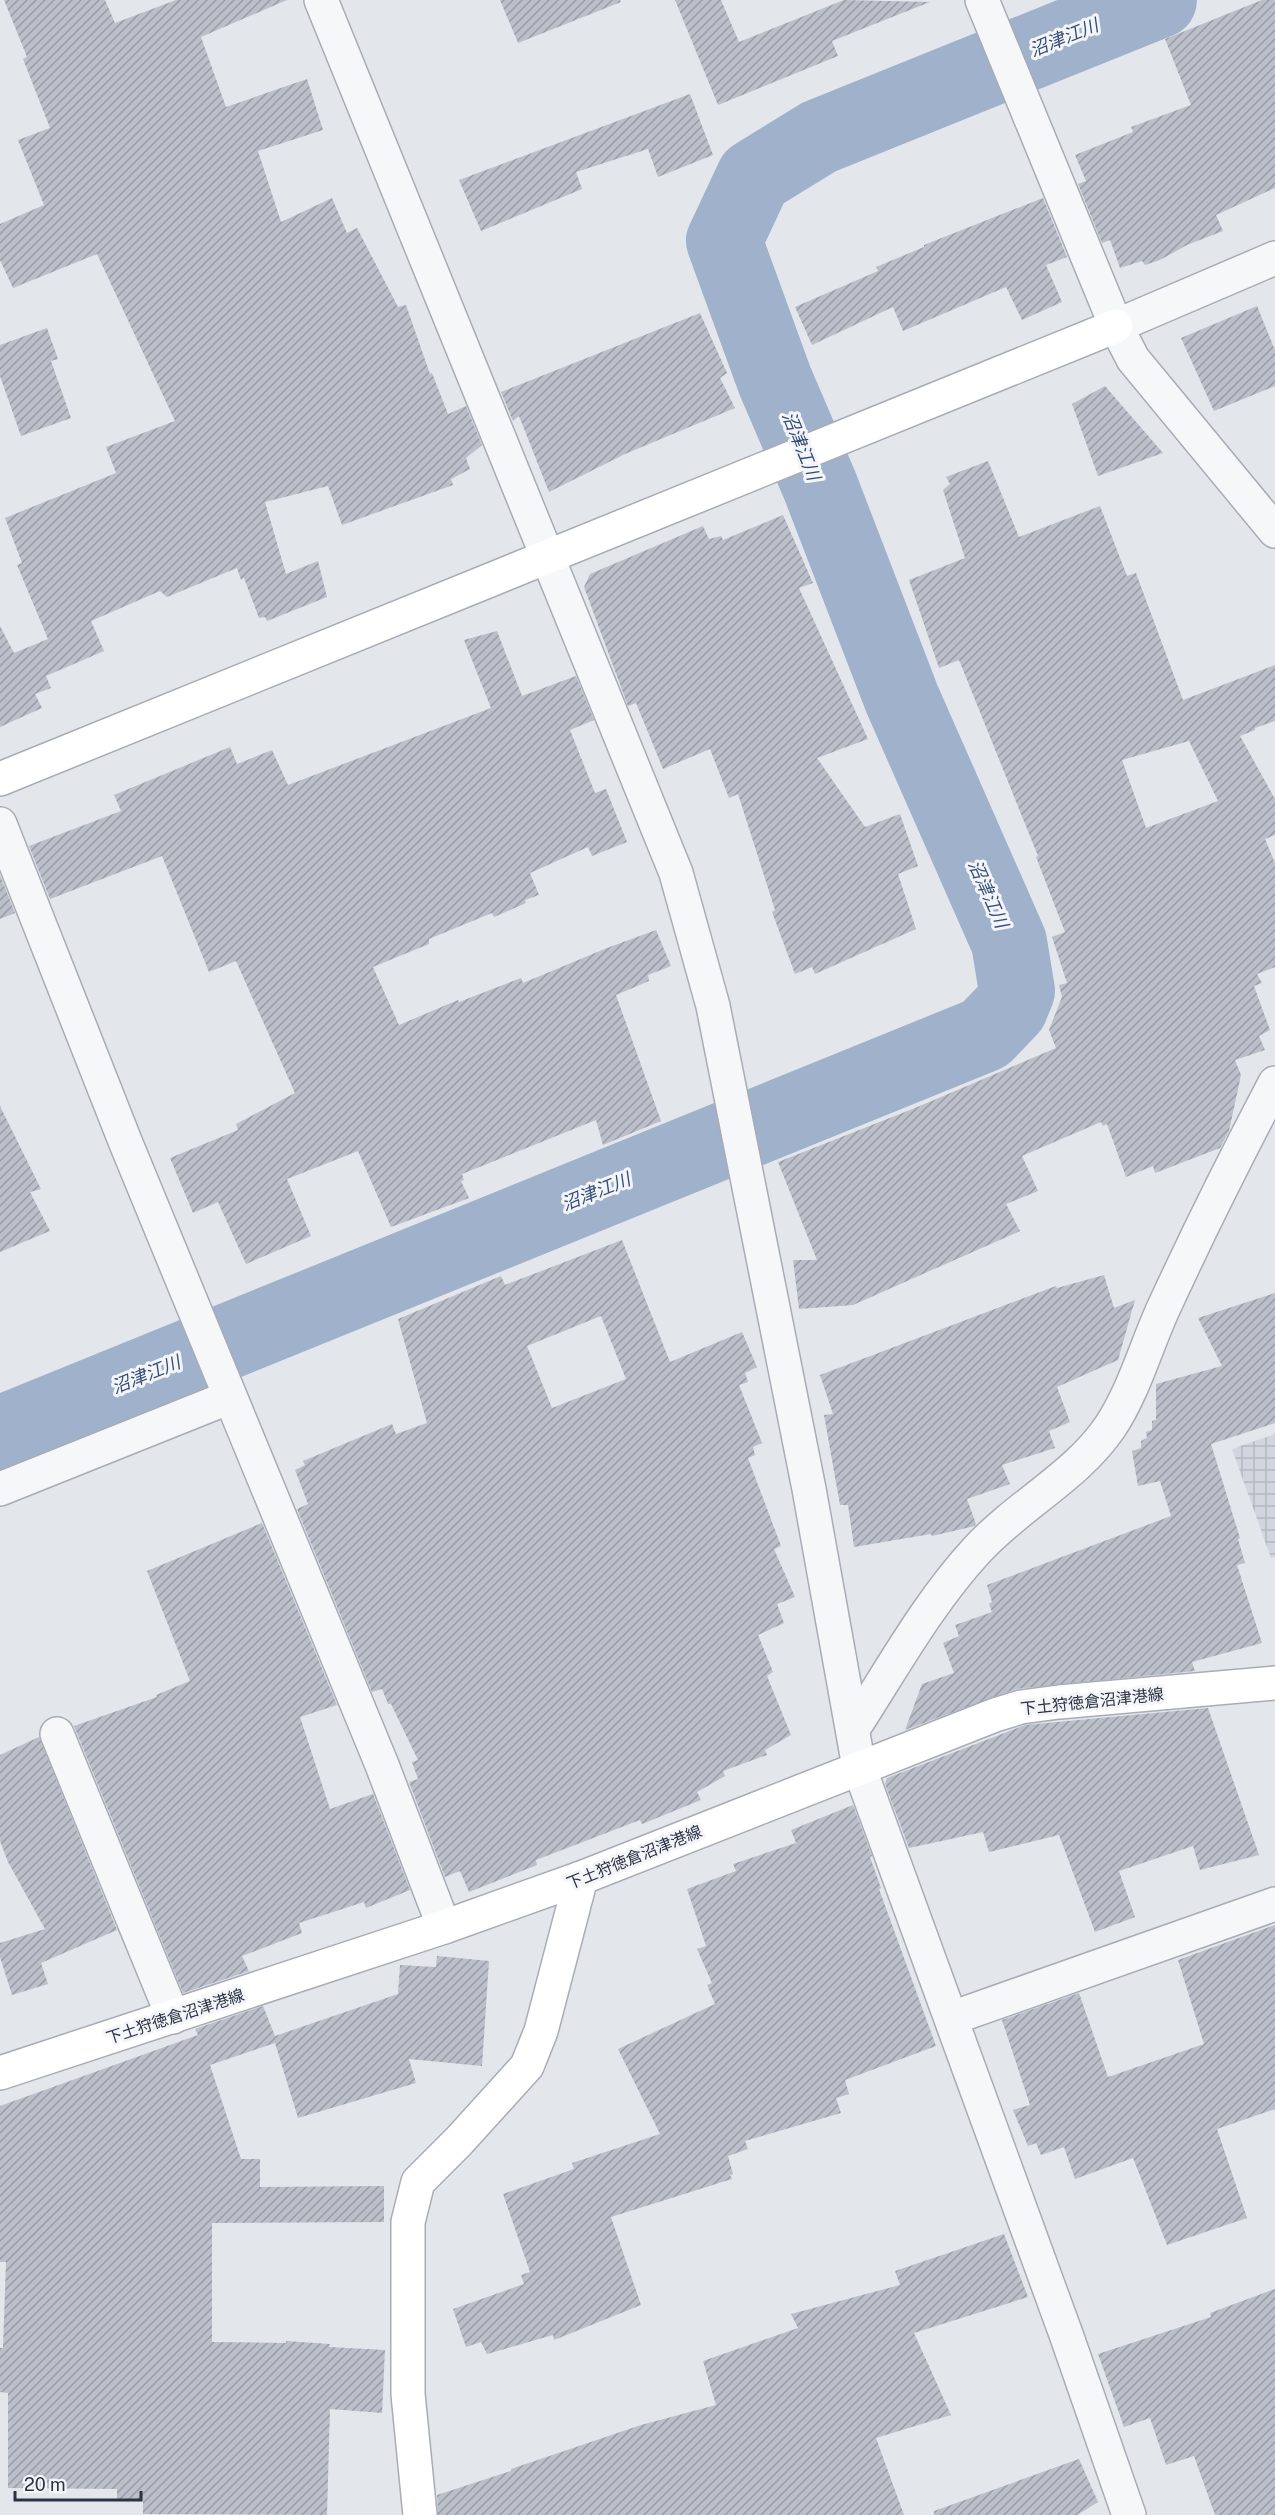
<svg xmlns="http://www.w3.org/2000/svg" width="1275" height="2515" viewBox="0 0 1275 2515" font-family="'Public Sans','Noto Sans JP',sans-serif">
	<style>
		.industrial { fill: url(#industrial-grid) }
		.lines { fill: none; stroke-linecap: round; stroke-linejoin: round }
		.river { stroke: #9fb1cb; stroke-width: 76 }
		.building { fill: url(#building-hatch); fill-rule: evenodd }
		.street-casing { stroke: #a8acb6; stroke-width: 36 }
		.secondary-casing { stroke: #a8acb6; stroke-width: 36 }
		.street { stroke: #f6f7f9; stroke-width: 33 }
		.secondary { stroke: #fff; stroke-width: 33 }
		.labels { text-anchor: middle; stroke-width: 6; stroke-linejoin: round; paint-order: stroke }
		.street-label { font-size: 16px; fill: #2b3244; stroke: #f3f5f8 }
		.water-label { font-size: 18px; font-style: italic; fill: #354e78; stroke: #f3f5f8 }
	</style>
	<defs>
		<pattern id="industrial-grid" width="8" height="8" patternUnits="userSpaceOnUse" patternTransform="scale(1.5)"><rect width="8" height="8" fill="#d1d5dd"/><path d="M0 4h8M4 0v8" fill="none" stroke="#b4b7bf"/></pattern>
		<pattern id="building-hatch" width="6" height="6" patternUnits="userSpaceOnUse" patternTransform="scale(1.5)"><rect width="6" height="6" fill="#bbbfc9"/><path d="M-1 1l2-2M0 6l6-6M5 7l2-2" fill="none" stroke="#989ca5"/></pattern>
	</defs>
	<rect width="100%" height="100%" fill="#e3e6eb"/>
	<path class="industrial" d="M1275,1434V1557L1271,1558L1232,1449Z"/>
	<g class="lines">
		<path class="river" d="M0,1434L985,1034L1010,1008L1017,991L1009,942L902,699L820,486L775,381L724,241L754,177L819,137L1159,0"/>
	</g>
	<g class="building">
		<path d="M4,0H105L115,23L176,0H287L201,37L226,107L307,79L323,130L258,151L281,222L332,198L347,233L357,228L398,307L406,305L430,374L432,373L448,414L466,406L482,445L466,458L470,469L451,479L453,485L342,525L328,486L265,502L286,574L318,561L327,597L267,621L265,617L259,618L244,578L241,580L237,568L167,597L160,591L91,621L104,651L46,676L51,688L35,694L42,708L0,727V626L14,653L48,639L17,565L22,563L5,518L116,473L106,447L175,421L97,254L13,288L0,260V224L44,205L18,140L50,128L23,59L27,57Z"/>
		<path d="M500,0H620L621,2L518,43Z"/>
		<path d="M675,0H721L739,42L844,0L930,2L832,41L838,56L718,105Z"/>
		<path d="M1262,0H1275V188L1216,215L1223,231L1187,245L1160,260L1145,265L1142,261L1120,268L1110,240L1102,243L1078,184L1086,181L1075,155L1133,132L1131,127L1191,105L1165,39Z"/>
		<path d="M690,94L713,155L658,177L648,149L576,172L582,189L481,231L459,180Z"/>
		<path d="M1043,198L1067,257L1046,265L1062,302L1022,320L1006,287L903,331L893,307L812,345L795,307L878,271L876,267L924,247V245Z"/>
		<path d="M1257,306L1275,350V386L1214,411L1181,338Z"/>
		<path d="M700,313L727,373L720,378L735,408L625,454L549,492L519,416L513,421L501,392Z"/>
		<path d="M47,328L58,359L51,361L71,418L21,436L0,376V345Z"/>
		<path d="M1105,386L1163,453L1098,476L1072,404Z"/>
		<path d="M988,461L1019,537L1100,506L1127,576L1136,573L1183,700L1275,665V721L1255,728V730L1240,736L1275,799V835L1265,839L1275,863V967L1257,974L1262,983L1254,986L1270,1030L1259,1036L1265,1050L1235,1060L1241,1075L1229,1131L1220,1148L1155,1173L1153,1166L1126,1177L1107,1124L1103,1126L1101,1122L1022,1156L1038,1191L1006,1204L1020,1231L853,1305L799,1309L793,1260H817L778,1162L915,1108L1056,1048L1049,1030L1062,997L1059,985L1067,983L1052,937L1065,932L1036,857L1038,856L959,660L939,668L909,580L965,558L943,490L950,484L946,477ZM1189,741L1218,801L1146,828L1122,760Z"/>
		<path d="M783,515L813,583L799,588L868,739L817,758L865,827L900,814L918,866L898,874L916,929L815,974L812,967L795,974L772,912L775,910L738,794L729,798L710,749L663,769L636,703L628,706L584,587L590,574L703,526L709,539L721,536L723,540Z"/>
		<path d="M497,631L522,696L576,676L594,720L570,730L595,793L606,789L627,842L592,856L588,847L530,873L539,895L525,900L526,903L494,917L492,913L429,939V944L373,967L399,1025L458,1000L459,1002L521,978L523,983L607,948L656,930L671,966L648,975L649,981L616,995L661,1121L603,1145L596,1120L462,1174L464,1180L461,1181L469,1198L391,1227L358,1151L287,1179L311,1236L246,1264L218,1202L193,1213L170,1158L238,1130L236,1124L295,1093L236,961L209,972L162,856L50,899L29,846L121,811L114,795L230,747L237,764L272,750L288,785L491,708L464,640Z"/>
		<path d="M0,875L15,913L0,919Z"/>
		<path d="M0,1106L41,1189L30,1192L50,1231L0,1252Z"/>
		<path d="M622,1240L670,1362L742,1332L757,1367L745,1373L748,1382L739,1385L762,1443L753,1447L755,1455L748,1458L781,1546L774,1549L795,1597L777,1604L784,1623L758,1635L773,1672L767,1676L791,1735L765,1750L767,1755L723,1771L725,1776L697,1792L701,1800L642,1824L640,1820L536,1860L537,1865L469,1892L460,1871L445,1877L409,1782L418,1779L412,1762L418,1760L391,1704H388L382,1689L372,1692L297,1509L308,1504L295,1470L305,1465L303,1461L392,1424L396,1434L427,1423L398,1319L501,1276L505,1285ZM601,1316L626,1379L552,1408L527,1346Z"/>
		<path d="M1104,1275L1114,1308L1135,1300L1118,1360L1057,1387L1070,1422L1049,1431L1055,1448L1002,1465L1010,1484L967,1499L976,1524L975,1526L932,1536L931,1534L854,1547L848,1505H840L824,1415L833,1414L820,1375L1056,1286L1057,1288Z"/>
		<path d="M1275,1293V1423L1211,1444L1240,1538L1238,1539L1245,1563L1237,1565L1262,1643L1192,1662L1195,1671L1016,1689L905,1730L922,1684L954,1673L943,1643L959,1636L955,1625L992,1612L989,1604L992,1602L987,1585L1171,1516L1160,1481L1138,1486L1132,1451L1141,1448V1441L1147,1438L1146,1432L1152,1430V1421L1156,1420V1384L1222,1366L1198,1318Z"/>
		<path d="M262,1523L337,1705L300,1717L330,1809L373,1794L410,1890L366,1908L364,1902L299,1923L302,1933L242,1956L249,1971L183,1993L74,1726L157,1697L156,1695L190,1681L147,1571Z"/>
		<path d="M1208,1708L1259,1855L1200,1870L1193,1846L1119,1871L1135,1917L1095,1932L1059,1835L989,1852L983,1832L909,1848L885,1784L887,1778L1025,1725Z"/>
		<path d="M39,1737L117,1930L41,1963L48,1984L12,1995L0,1957V1943L45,1929L8,1862L0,1841V1755Z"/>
		<path d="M853,1805L872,1856L870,1857L881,1888L879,1889L936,2046L845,2080L849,2094L836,2098L841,2113L745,2141L748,2149L728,2156L733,2174L730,2175L732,2179L611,2217L641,2305L554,2340L553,2335L487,2354L481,2342L466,2347L453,2309L524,2284L521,2275L530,2272L503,2194L574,2169L572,2163L660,2134L618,2049L715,2004L707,1985L712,1983L697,1949L706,1946L687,1889L736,1871L733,1864L796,1843L791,1830Z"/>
		<path d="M1275,1925V2109L1217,2129L1247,2218L1167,2245L1133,2158L1075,2179L1064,2147L1041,2155L1036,2143L1028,2146L1013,2110L1030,2105L1002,2020L1079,1993L1108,2077L1204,2044L1178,1960Z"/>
		<path d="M437,1956L489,1961L482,2066L409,2059L416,2083L298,2118L275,2043L210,2065L241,2159H260V2187L384,2186V2222L212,2223V2342L286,2343V2341L330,2344L329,2347L385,2350L382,2413L330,2409L327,2515L143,2514V2501L117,2499V2489L8,2488V2393L0,2392V2348H3L6,2262H0V2106L198,2035L195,2029L263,2006L275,2036L398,1994L400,1965L436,1967Z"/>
		<path d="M1004,2234L1028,2297L914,2333L951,2415L876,2438L904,2515H438L437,2495L511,2471V2469L641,2425L716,2405L703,2361L798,2328L791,2314L900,2285L895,2271Z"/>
		<path d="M1275,2289V2515H1215L1194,2456L1166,2465L1150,2418L1124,2427L1098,2354L1211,2317L1210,2313Z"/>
		<path d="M1079,2459L1098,2502L1077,2515H934V2511Z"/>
	</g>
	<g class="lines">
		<g class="street-casing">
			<g id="street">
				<path d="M321,0L676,873L713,1006L809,1489L859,1767L1067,2337L1129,2515"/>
				<path d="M982,0L1116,326L1133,359L1275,531"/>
				<path d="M1116,326L1275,258"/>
				<path d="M0,824L125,1141L382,1765L444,1927"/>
				<path d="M0,1489L230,1397"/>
				<path d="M853,1729C892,1669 928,1603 977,1550C1017,1506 1076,1477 1110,1427C1134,1391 1146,1346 1164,1307C1199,1231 1236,1157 1275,1083"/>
				<path d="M57,1734L173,2017"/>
				<path d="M952,2018L1275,1904"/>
			</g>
		</g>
		<g class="secondary-casing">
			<g id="secondary">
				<path d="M0,779L1116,326"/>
				<path d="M0,2073L444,1927L581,1878L995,1715L1021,1707L1059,1702L1275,1683"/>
				<path d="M420,2515L408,2394V2222L418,2182L459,2141L527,2066L541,2031L581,1878"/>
			</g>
		</g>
		<use href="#street" class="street"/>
		<use href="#secondary" class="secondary"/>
	</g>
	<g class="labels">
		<g class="street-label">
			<text transform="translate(1092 1701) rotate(-6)" y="6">下土狩徳倉沼津港線</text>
			<text transform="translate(634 1857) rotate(-22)" y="6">下土狩徳倉沼津港線</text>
			<text transform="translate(175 2016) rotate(-18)" y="6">下土狩徳倉沼津港線</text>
		</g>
		<g class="water-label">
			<text transform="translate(1064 38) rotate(-22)" y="6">沼津江川</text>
			<text transform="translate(801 446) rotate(68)" y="6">沼津江川</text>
			<text transform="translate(988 894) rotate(66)" y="6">沼津江川</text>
			<text transform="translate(596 1192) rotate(-22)" y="6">沼津江川</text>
			<text transform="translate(146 1375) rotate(-22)" y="6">沼津江川</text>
		</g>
	</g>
	<path d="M15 2491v9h126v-9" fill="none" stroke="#2b3244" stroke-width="3"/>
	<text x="24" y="2491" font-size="18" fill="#2b3244" stroke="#f3f5f8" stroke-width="4.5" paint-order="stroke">20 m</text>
</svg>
